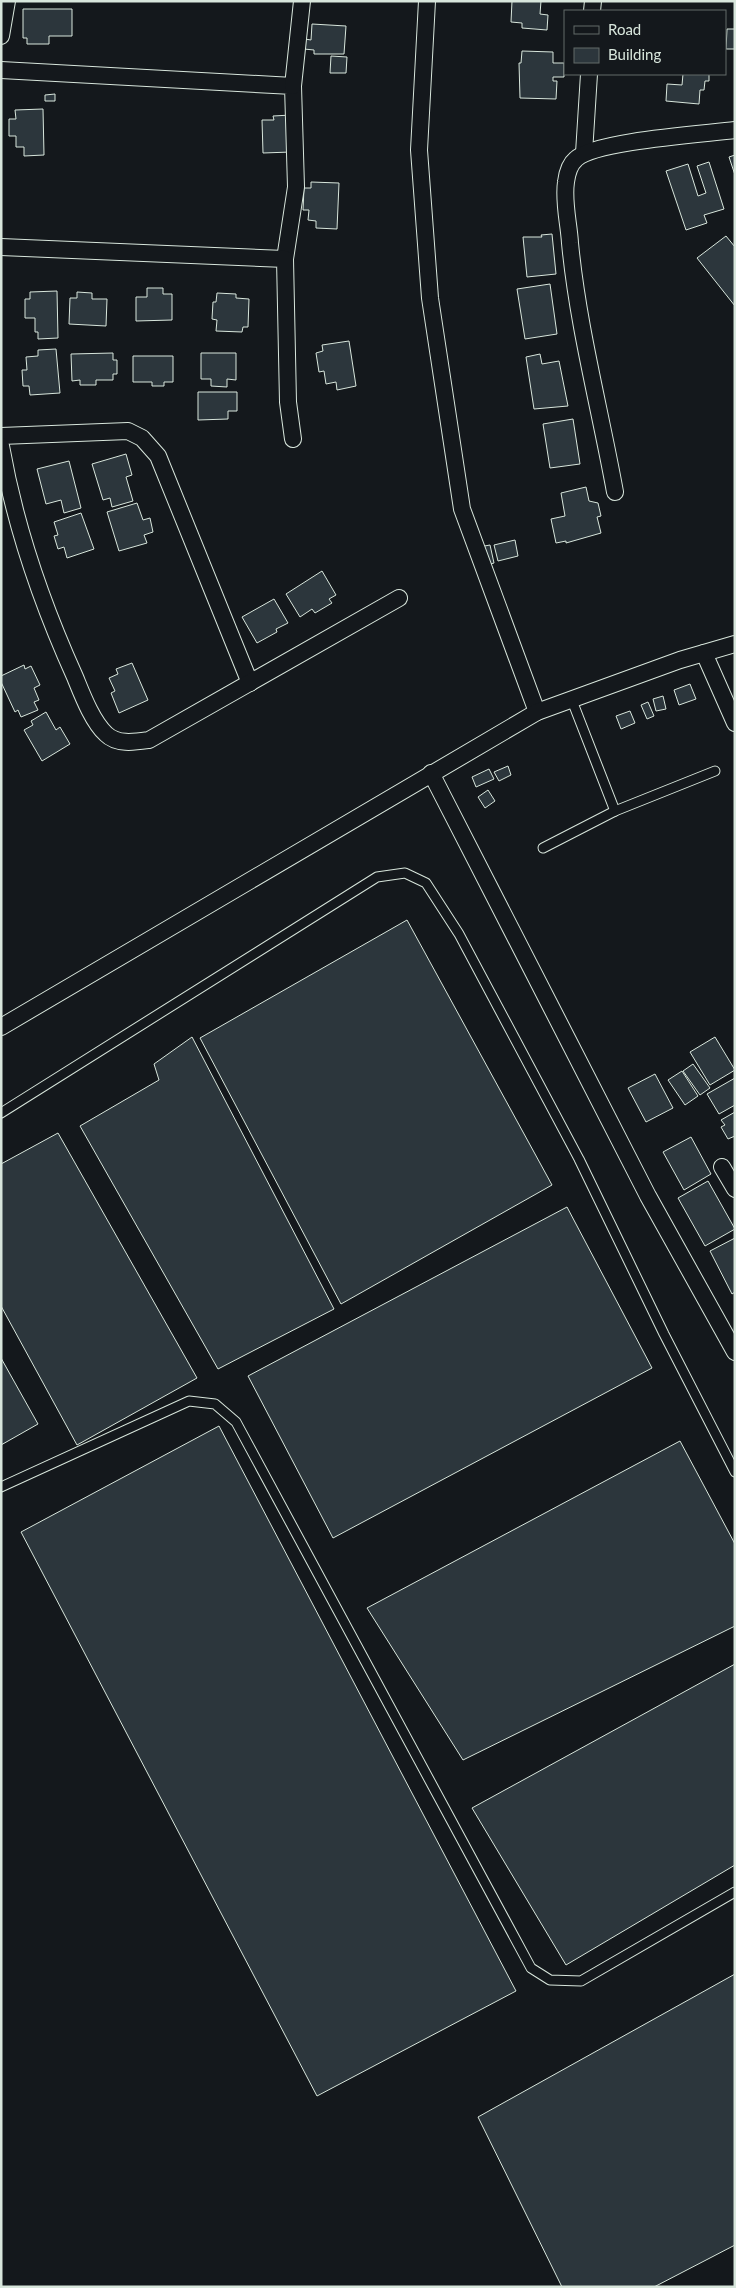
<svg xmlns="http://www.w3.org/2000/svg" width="736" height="2288" viewBox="0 0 736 2288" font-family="Lato,sans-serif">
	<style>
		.building { fill: #2c363c; stroke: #d8e6dc }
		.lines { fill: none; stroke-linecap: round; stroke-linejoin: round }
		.lane-casing { stroke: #d8e6dc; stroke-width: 11 }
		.street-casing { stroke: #d8e6dc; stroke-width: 18 }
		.lane { stroke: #14181c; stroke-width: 9 }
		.street { stroke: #14181c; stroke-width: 16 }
	</style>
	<rect width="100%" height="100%" fill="#14181c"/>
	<g class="building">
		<path d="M512,1H541L540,14L548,15L547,30L522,28V23L511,22Z"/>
		<path d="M23,9H72V36H49V44H27V38H23Z"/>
		<path d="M312,24L346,26L344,54H314V50L304,49L305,39L311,40Z"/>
		<path d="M727,29H735V49H726Z"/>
		<path d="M522,51L553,52V63H564V77H553V81H557L556,99L520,98L519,63H521Z"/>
		<path d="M331,56L347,57L346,73H330Z"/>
		<path d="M683,74H709V81H705L704,90H700L699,104L666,101L667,84L682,85Z"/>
		<path d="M55,94V101H45V95Z"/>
		<path d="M43,109L44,155L24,156V147H16V136H9V119H16L15,110Z"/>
		<path d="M291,115V152L263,153L262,120H274L273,116Z"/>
		<path d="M735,155V175L729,157Z"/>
		<path d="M709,162L724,209L704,215L707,223L686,230L666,171L688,164L698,196L706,193L697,166Z"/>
		<path d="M311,182L339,183L337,229L316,228V221L308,220L309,210H303L304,188H311Z"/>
		<path d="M552,234L556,274L527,277L523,237H542L541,235Z"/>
		<path d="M726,236L735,247V306L697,258Z"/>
		<path d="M550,284L557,334L525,339L517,289Z"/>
		<path d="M147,288H163V294H172V320L136,321V297H147Z"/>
		<path d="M57,291L58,338L38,339V332H35V318H25V299H30V292Z"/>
		<path d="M77,292L92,293V299H107L106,326L69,324L70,298H77Z"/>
		<path d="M217,293L236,294V298L249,299L248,327H243L242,332L216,331L217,320L212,319L213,302H216Z"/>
		<path d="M349,341L356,386L337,390L336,382L326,384L324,371L319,372L316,353L323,351L322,345Z"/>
		<path d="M56,349L60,393L30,395L29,386H23L22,370H27L26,357L38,356V350Z"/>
		<path d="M113,353V360H117V374H113V380H96V385H80V380L72,381L71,354Z"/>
		<path d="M201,353H236V380L227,379V387L211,386V379H201Z"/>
		<path d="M540,354L542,364L559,361L568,406L534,409L526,357Z"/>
		<path d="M133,356H173V382H164V386H152V382H133Z"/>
		<path d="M198,392H237V411H228V419L198,420Z"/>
		<path d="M573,419L580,464L550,468L543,424Z"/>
		<path d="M126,454L132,475L126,477L133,501L112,507L110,498L103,500L92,464Z"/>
		<path d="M69,461L81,508L64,513L61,500L46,504L37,469Z"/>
		<path d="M586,487L589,501L598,503L601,516L597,517L601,533L566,543V541L556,543L551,519L565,516L561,493Z"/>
		<path d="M137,503L143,520L150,518L153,532L144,535L147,543L119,551L107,512Z"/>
		<path d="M81,513L94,549L67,558L64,547L58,549L54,536L58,535L54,522Z"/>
		<path d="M515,540L518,556L498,561L494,545Z"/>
		<path d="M490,545L494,563L483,566L479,547Z"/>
		<path d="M322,571L336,595L329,599L332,603L315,613L312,609L300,617L286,594Z"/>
		<path d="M274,599L288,623L276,629L277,632L257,643L242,617Z"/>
		<path d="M132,663L148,700L119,713L111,693L115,691L109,678L118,674L116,669Z"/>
		<path d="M24,665L25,669L31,666L40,685L34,688L39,700L34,702L38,710L21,717L18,710L15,712L1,682V676Z"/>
		<path d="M690,684L696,699L679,705L674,690Z"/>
		<path d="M663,696L666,709L656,711L653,699Z"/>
		<path d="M648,702L654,716L647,719L641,705Z"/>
		<path d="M630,711L635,723L621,729L616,716Z"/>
		<path d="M46,712L56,730L60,727L70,744L42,761L24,730L33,725L31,721Z"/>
		<path d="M508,766L511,775L499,781L494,772Z"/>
		<path d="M489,769L494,779L476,787L472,777Z"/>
		<path d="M488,790L495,801L485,808L478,797Z"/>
		<path d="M407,920L552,1185L341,1304L200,1038Z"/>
		<path d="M192,1037L334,1309L218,1369L80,1126L159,1080L154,1064Z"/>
		<path d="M715,1037L735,1070L710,1085L690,1052Z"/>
		<path d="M693,1064L710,1088L700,1095L683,1071Z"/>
		<path d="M682,1071L698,1096L685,1105L668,1080Z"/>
		<path d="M655,1074L673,1108L646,1122L628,1088Z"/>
		<path d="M735,1078V1105L719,1114L707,1094Z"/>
		<path d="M735,1112V1136L728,1139L721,1127L725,1125L721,1120Z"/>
		<path d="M58,1133L197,1378L77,1445L1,1306V1164Z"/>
		<path d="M691,1137L711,1174L684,1190L663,1152Z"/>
		<path d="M708,1181L735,1229L705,1246L678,1198Z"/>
		<path d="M567,1207L652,1368L333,1538L248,1376Z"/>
		<path d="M735,1238V1292L732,1294L710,1251Z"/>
		<path d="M1,1358L38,1424L1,1445Z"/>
		<path d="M219,1426L516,1991L317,2096L21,1532Z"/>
		<path d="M680,1441L735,1544V1626L463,1760L367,1608Z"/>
		<path d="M735,1664V1865L566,1965L472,1808Z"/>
		<path d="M735,1974V2245L654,2287H562L478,2117Z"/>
	</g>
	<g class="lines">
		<g class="lane-casing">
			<g id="lane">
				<path d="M571,698L615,811"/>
				<path d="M543,848L615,811L715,771"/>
				<path d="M1,1113L377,877L405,873L426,883L459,934L579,1159L664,1334L735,1472"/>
				<path d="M1,1487L189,1401L215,1404L236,1422L531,1968L550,1980L581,1981L735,1892"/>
			</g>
		</g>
		<g class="street-casing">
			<g id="street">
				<path d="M427,1L419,150L430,298L462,509L537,712"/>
				<path d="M592,11L593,1"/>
				<path d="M1,36L7,1"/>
				<path d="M1,70L293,86L296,187L285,259"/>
				<path d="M293,86L302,1"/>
				<path d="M584,153L589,74"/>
				<path d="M1,247L285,259L288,402L293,439"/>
				<path d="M1,436L128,431L142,438L158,456L250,683"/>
				<path d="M1,446C15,526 42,604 75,677C82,694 92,721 106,734C117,745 135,742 149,740L399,598"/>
				<path d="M615,492C600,409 578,327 570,243C569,224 563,202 566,182C567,174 570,164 576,159C594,141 704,134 735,130"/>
				<path d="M704,653L735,723"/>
				<path d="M431,773L648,1196L735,1352"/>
				<path d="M1,1027L537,712L680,660L735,644"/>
				<path d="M722,1167L735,1189"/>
			</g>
		</g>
		<use href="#lane" class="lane"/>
		<use href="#street" class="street"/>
	</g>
	<rect width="736" height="2288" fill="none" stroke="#d8e6dc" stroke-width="5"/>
	<rect x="564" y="10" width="162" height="65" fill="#14181c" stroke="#626a69"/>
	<rect x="574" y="26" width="25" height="8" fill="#14181c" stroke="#626a69"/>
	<text x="608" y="35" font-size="15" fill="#d8e6dc">Road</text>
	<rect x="574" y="48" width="25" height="15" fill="#2c363c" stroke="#626a69"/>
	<text x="608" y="60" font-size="15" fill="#d8e6dc">Building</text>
</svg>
